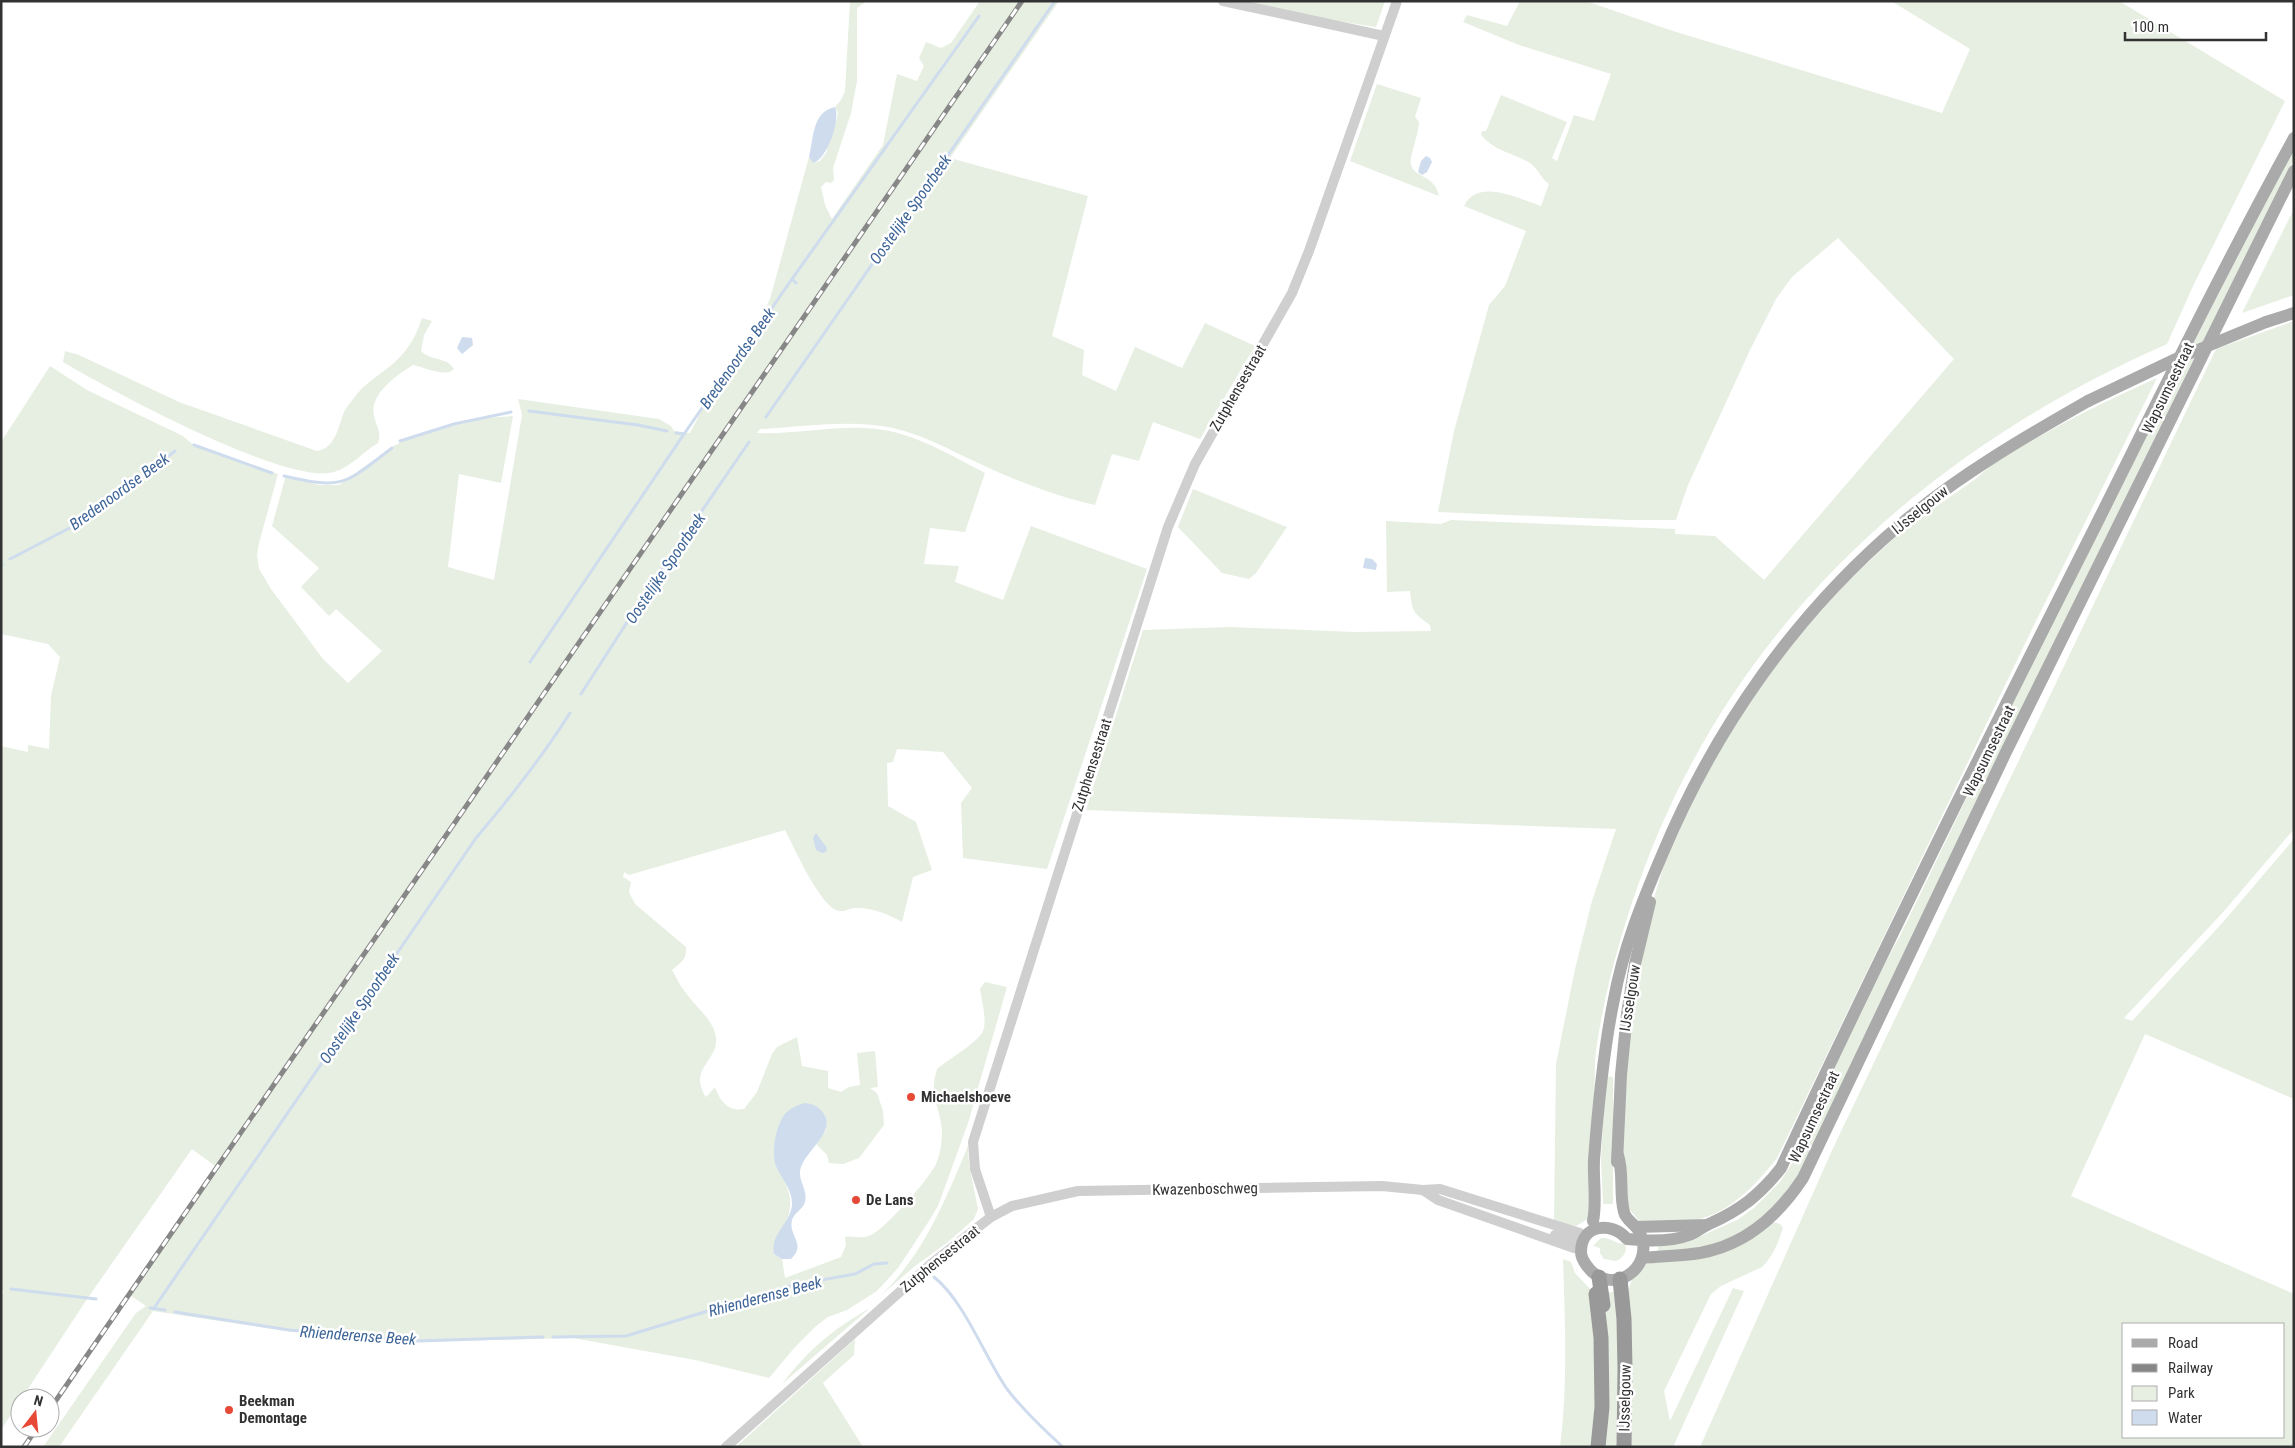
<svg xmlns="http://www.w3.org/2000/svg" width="2295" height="1448" viewBox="0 0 2295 1448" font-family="'Roboto Condensed',sans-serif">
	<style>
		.green { fill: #e6efe1; fill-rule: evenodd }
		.water { fill: #cedcee }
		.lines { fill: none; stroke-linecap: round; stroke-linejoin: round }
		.stream { stroke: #cedcee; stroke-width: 3 }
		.minor { stroke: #cfcfcf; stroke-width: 10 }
		.major { stroke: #aaa; stroke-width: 12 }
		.highway { stroke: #999; stroke-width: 15 }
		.rail-casing { stroke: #878787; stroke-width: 5 }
		.rail { stroke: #fff; stroke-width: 3; stroke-dasharray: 9; stroke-linecap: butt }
		.major-bridge { stroke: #aaa; stroke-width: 12 }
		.poi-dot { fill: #e74937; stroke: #fff; stroke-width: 2 }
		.labels { text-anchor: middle; stroke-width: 5; stroke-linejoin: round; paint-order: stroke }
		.street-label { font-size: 15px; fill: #323232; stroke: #fff }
		.poi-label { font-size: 15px; font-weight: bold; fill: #323232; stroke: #fff; text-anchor: start }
		.water-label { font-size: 16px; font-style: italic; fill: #3e6597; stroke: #fff }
	</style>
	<rect width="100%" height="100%" fill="#fff"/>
	<g class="green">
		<path d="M850,1H867L857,8V81L851,113L833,168L834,180L831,183L826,182L821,187L825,205L832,219L883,145L897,74L917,81L924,66L919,58L926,42L941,48L951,43L980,1H1059L950,158L1088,196L1052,336L1084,350L1082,375L1116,391L1135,347L1182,368L1205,323L1255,346L1200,439L1153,422L1139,461L1112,454L1095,505C1057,497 1009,478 974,461C948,449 921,434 893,428C850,419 804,427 760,429L757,433C802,435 850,421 894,432C926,440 956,458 985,473L965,532L930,528L924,564L959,566L955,582L1003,600L1031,526L1147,569L1047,869L963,858L961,803L972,788L943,752L897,749L893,762L887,763L888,806L916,822L932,870L913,877L902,922C888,914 871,907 855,908C850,908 845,912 840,911C822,911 793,845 785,830L629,875L624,872L623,877L631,882L629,892L635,904L686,947C687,960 680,963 672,970C676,977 680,986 686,993C695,1006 711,1018 715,1033C723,1060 686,1067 706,1097L715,1087C720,1101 728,1112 744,1109L757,1092L772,1054L777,1047L797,1037L802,1066L828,1071V1088L841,1092L849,1087L860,1085L857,1053L875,1051L878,1087L870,1088L877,1093L883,1111L884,1125L859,1158L843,1164L829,1163L827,1155L816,1144L827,1128L776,1166C787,1184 796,1201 786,1221C777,1238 775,1233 774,1254L782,1259L785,1278L841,1257L846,1245L845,1237C853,1235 862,1240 871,1235C887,1227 926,1182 935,1166C940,1157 942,1142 942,1132C941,1108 928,1097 937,1069C948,1059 982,1041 984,1028C986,1016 982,1001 980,989L985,982L1007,987L968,1123L938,1206L929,1221L898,1268L877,1291L847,1310L828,1317L816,1326L795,1347L769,1378L695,1360L573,1338L417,1342L293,1332L153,1311L59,1447H43L136,1313L146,1306L127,1293L215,1166L192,1149L87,1299L22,1398H20V1401L1,1430V1294L4,1293L1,1289V746L28,752V745L49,749L51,696L60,657L48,644L1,634V442L50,366L87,390L183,436L191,443L278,474L259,543L257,555L259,569L271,589L323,659L348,683L382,651L336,609L329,616L301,587L319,568L272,526L286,475L319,485H339L392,447L414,435L486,418L513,416L501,483L459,474L448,567L494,580L522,415L518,399L659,419L671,426L674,431L690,433L706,402L755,330L770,299L809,157L813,163L820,161L826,153L837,119L838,113L835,107L841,100L845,91Z"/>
		<path d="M1247,1H1385L1376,27L1331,20Z"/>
		<path d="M1520,1H1586L1670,30L1942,113L1970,49L1891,1H2119L2285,101L2194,284L2167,344C1929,449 1738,620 1645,866C1623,925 1605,988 1596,1050C1594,1069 1595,1088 1594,1107C1592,1144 1590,1181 1588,1219L1576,1226L1554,1222L1556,1064L1575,969L1592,901L1616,829L1086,810L1143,630L1230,627L1354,632L1431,631L1430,625C1413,613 1412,611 1410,591L1387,592L1386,521L1441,524L1451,520L1675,529V534L1715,536L1764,580L1954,359L1838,238L1792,277L1776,299L1750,350L1688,485L1676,520H1630L1438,512L1454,431L1489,305L1505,286L1526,231L1464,206C1478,177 1519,199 1541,206L1549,184C1541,179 1538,168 1530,163C1512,152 1497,153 1481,135L1482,131H1486L1501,95L1567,122L1552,158L1557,161L1574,115L1594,121L1611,74L1519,45L1463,22L1467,15L1507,26Z"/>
		<path d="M1377,84L1421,98L1415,117L1419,122C1419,134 1409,156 1411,165C1415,178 1435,175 1439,196L1350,161Z"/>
		<path d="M2294,144V159L1793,1186L1750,1231L1710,1247L1658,1252V1242L1682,1240L1701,1236L1737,1220L1754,1208L1780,1182L1791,1165L1829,1085L1843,1045L1872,986L1900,936L2023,681Z"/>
		<path d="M2294,209V295L2242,313Z"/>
		<path d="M422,318L432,321L424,335L421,351C430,361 448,357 454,369C446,378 424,367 413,365C397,375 369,394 374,416C376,426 382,432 378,443C364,451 351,467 334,472C287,486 108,389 63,362L65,351L79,355L179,402L317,451C336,448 338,427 344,412C346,408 350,403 353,399C365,382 382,374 396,361C409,349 417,334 422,318Z"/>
		<path d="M2294,321V829L2225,910L2124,1018L2132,1021L2224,921L2294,839V1099L2145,1034L2071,1196L2294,1294V1447H1700L1834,1146L2216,349ZM2124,1324H2284V1437H2124Z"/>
		<path d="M2157,378L2035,623L1777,1158C1755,1186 1726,1217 1689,1221C1673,1223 1655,1221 1639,1221L1627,1206L1621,1128L1622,1071L1652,904L1670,846L1718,747L1790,646L1847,582L1904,529L1977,478C1996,459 2020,447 2044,434C2081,413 2119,395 2157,378Z"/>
		<path d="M1193,489L1287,527L1256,573L1249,579L1222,573L1178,527Z"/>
		<path d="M1606,1076L1613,1077V1204H1603L1601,1159Z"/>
		<path d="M968,1146L969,1164L978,1209L974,1219L948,1242L915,1266L879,1297C923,1256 945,1201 968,1146Z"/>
		<path d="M1773,1222L1780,1224L1783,1228C1778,1243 1773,1256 1762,1267L1721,1286L1711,1294L1664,1391L1670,1421L1733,1288L1744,1291L1673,1447H1630L1628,1295C1629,1281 1636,1274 1644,1264L1700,1257Z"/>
		<path d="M1601,1238C1611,1237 1615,1244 1625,1244C1628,1251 1623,1258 1616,1261L1604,1259L1600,1253V1248L1593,1246Z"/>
		<path d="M1563,1259L1571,1262L1575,1273L1592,1291L1596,1408L1593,1447H1560C1568,1384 1565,1321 1563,1259Z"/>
		<path d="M1617,1291L1619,1447H1604L1606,1293Z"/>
		<path d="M870,1308L782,1384C809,1349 832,1330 870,1308Z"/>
		<path d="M855,1339L854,1355L823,1383L863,1447H736Z"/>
	</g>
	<g class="water">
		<path d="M835,107C841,119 827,160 813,163L809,157C814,137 812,112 835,107Z"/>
		<path d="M1426,156L1430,158L1432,162L1427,172L1422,175L1418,172L1421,161Z"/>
		<path d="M462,337L472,338L473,345L462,354L457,348Z"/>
		<path d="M1365,558L1372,559L1377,564L1376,570L1363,568Z"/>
		<path d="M816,833L827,848L826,852L822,853L816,850L813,838Z"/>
		<path d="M805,1103C814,1104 819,1107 824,1114C836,1133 803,1152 800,1171C799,1182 808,1191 805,1202C803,1209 794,1213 792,1220C788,1236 807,1244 791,1259H782L774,1254C770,1234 790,1224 792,1205C793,1190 781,1178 776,1166C771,1152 776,1125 785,1114C790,1108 798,1105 805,1103Z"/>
	</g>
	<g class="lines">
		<g class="stream">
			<path d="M792,279L979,16"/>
			<path d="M529,411L638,425L667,431"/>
			<path d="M766,417L1055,1"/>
			<path d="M676,433L684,434L792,279L796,283"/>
			<path d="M400,441L454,424L511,412"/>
			<path d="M194,445L272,473"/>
			<path d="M284,476C345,490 344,484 392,448"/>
			<path d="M10,559L87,519L175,451"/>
			<path d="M1,564L2,565"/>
			<path d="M530,662L684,434"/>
			<path d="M581,694L649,588L749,442"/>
			<path d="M934,1277C965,1302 984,1356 1007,1389C1023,1410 1043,1429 1063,1447"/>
			<path d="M11,1289L96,1299"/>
			<path d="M150,1308L165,1310"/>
			<path d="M154,1308L476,838C510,798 542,757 570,713"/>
			<path d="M175,1312L289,1330L417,1341L543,1337"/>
			<path d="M553,1337L626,1336L793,1285L855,1274L874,1264L887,1263"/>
		</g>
		<g class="minor">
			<path d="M1223,1L1384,36"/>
			<path d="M1423,1190L1438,1200L1574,1248"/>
			<path d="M991,1217L1012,1206L1078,1191L1382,1186L1423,1190L1440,1189L1580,1233"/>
			<path d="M1555,1235L1575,1241"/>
			<path d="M726,1447L931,1264L991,1217L975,1169L973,1142L1168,527L1195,464L1292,293L1309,251L1397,1"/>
		</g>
		<g class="major">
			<path d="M2266,322L2294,313"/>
			<path d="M1618,1155C1624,1174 1619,1193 1624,1212C1626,1221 1637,1225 1640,1233C1656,1268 1611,1299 1587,1266C1584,1262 1581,1257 1581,1252C1581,1224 1612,1221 1627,1239C1646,1241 1671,1242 1689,1235C1696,1233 1702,1227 1709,1224C1740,1210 1760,1195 1781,1168C1881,953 1987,741 2094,529C2159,399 2223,267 2294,138"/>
			<path d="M1617,1162L1621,1075L1627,1014L1635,964L1650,902"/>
			<path d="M1593,1221C1597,1202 1593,1180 1594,1160C1598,1107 1603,1052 1614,999C1623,949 1642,902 1662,855C1715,728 1796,613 1901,524C1958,476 2023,438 2088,401"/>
			<path d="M1637,1227L1707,1225"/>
			<path d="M1642,1258C1661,1256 1681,1256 1700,1253C1746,1245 1778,1216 1803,1178L2006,752L2294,171"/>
		</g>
		<g class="highway">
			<path d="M1599,1277L1603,1305"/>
			<path d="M1620,1279L1624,1319L1625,1369L1624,1447"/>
			<path d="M1596,1294L1601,1338L1602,1407L1598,1447"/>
		</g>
		<g class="rail-casing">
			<g id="rail">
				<path d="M50,1409L1022,1"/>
				<path d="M24,1447L37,1428"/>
			</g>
		</g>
		<use href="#rail" class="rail"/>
		<path class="major-bridge" d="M2088,401L2176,359L2266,322"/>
	</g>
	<g class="poi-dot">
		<circle cx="911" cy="1097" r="5"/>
		<circle cx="856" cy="1200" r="5"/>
		<circle cx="229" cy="1410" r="5"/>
	</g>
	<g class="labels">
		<g class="street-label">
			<text transform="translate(1238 388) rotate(-60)" y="5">Zutphensestraat</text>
			<text transform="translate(2168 388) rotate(-64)" y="5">Wapsumsestraat</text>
			<text transform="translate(1920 510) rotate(-39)" y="5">IJsselgouw</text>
			<text transform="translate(1989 751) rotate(-64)" y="5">Wapsumsestraat</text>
			<text transform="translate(1092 765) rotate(-72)" y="5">Zutphensestraat</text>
			<text transform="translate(1630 998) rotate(-81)" y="5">IJsselgouw</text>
			<text transform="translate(1814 1117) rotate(-65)" y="5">Wapsumsestraat</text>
			<text transform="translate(1205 1189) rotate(-1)" y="5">Kwazenboschweg</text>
			<text transform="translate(940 1259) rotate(-39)" y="5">Zutphensestraat</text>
			<text transform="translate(1625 1398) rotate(-89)" y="5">IJsselgouw</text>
		</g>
		<g class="poi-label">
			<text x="921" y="1102">Michaelshoeve</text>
			<text x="866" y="1205">De Lans</text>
			<text x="239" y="1406">Beekman<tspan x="239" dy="17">Demontage</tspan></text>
		</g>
		<g class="water-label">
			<text transform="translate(910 209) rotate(-55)" y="6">Oostelijke Spoorbeek</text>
			<text transform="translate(737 358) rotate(-55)" y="6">Bredenoordse Beek</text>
			<text transform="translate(119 491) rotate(-36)" y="6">Bredenoordse Beek</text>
			<text transform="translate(665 568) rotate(-56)" y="6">Oostelijke Spoorbeek</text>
			<text transform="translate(359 1008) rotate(-56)" y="6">Oostelijke Spoorbeek</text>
			<text transform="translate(765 1296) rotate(-15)" y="6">Rhienderense Beek</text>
			<text transform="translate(358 1335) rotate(4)" y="6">Rhienderense Beek</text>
		</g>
	</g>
	<rect width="2295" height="1448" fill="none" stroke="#323232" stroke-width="5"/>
	<rect x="2122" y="1323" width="162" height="115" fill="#ffffff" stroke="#adadad"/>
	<rect x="2132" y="1339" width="25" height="8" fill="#aaaaaa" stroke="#adadad"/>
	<text x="2168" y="1348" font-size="15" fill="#323232">Road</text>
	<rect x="2132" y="1364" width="25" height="8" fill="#878787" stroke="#adadad"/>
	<text x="2168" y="1373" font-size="15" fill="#323232">Railway</text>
	<rect x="2132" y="1386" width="25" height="15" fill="#e6efe1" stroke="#adadad"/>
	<text x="2168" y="1398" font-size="15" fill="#323232">Park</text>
	<rect x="2132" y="1410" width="25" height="15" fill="#cedcee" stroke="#adadad"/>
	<text x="2168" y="1423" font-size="15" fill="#323232">Water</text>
	<g transform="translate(35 1413) rotate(16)"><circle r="24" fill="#ffffff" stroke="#adadad"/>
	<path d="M0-4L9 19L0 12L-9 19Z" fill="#e74937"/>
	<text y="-8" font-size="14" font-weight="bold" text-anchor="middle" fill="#323232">N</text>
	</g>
	<path d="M2125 32v8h141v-8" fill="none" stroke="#323232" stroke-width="2.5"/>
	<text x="2132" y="32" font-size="15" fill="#323232" stroke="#ffffff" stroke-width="4" paint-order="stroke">100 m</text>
</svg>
